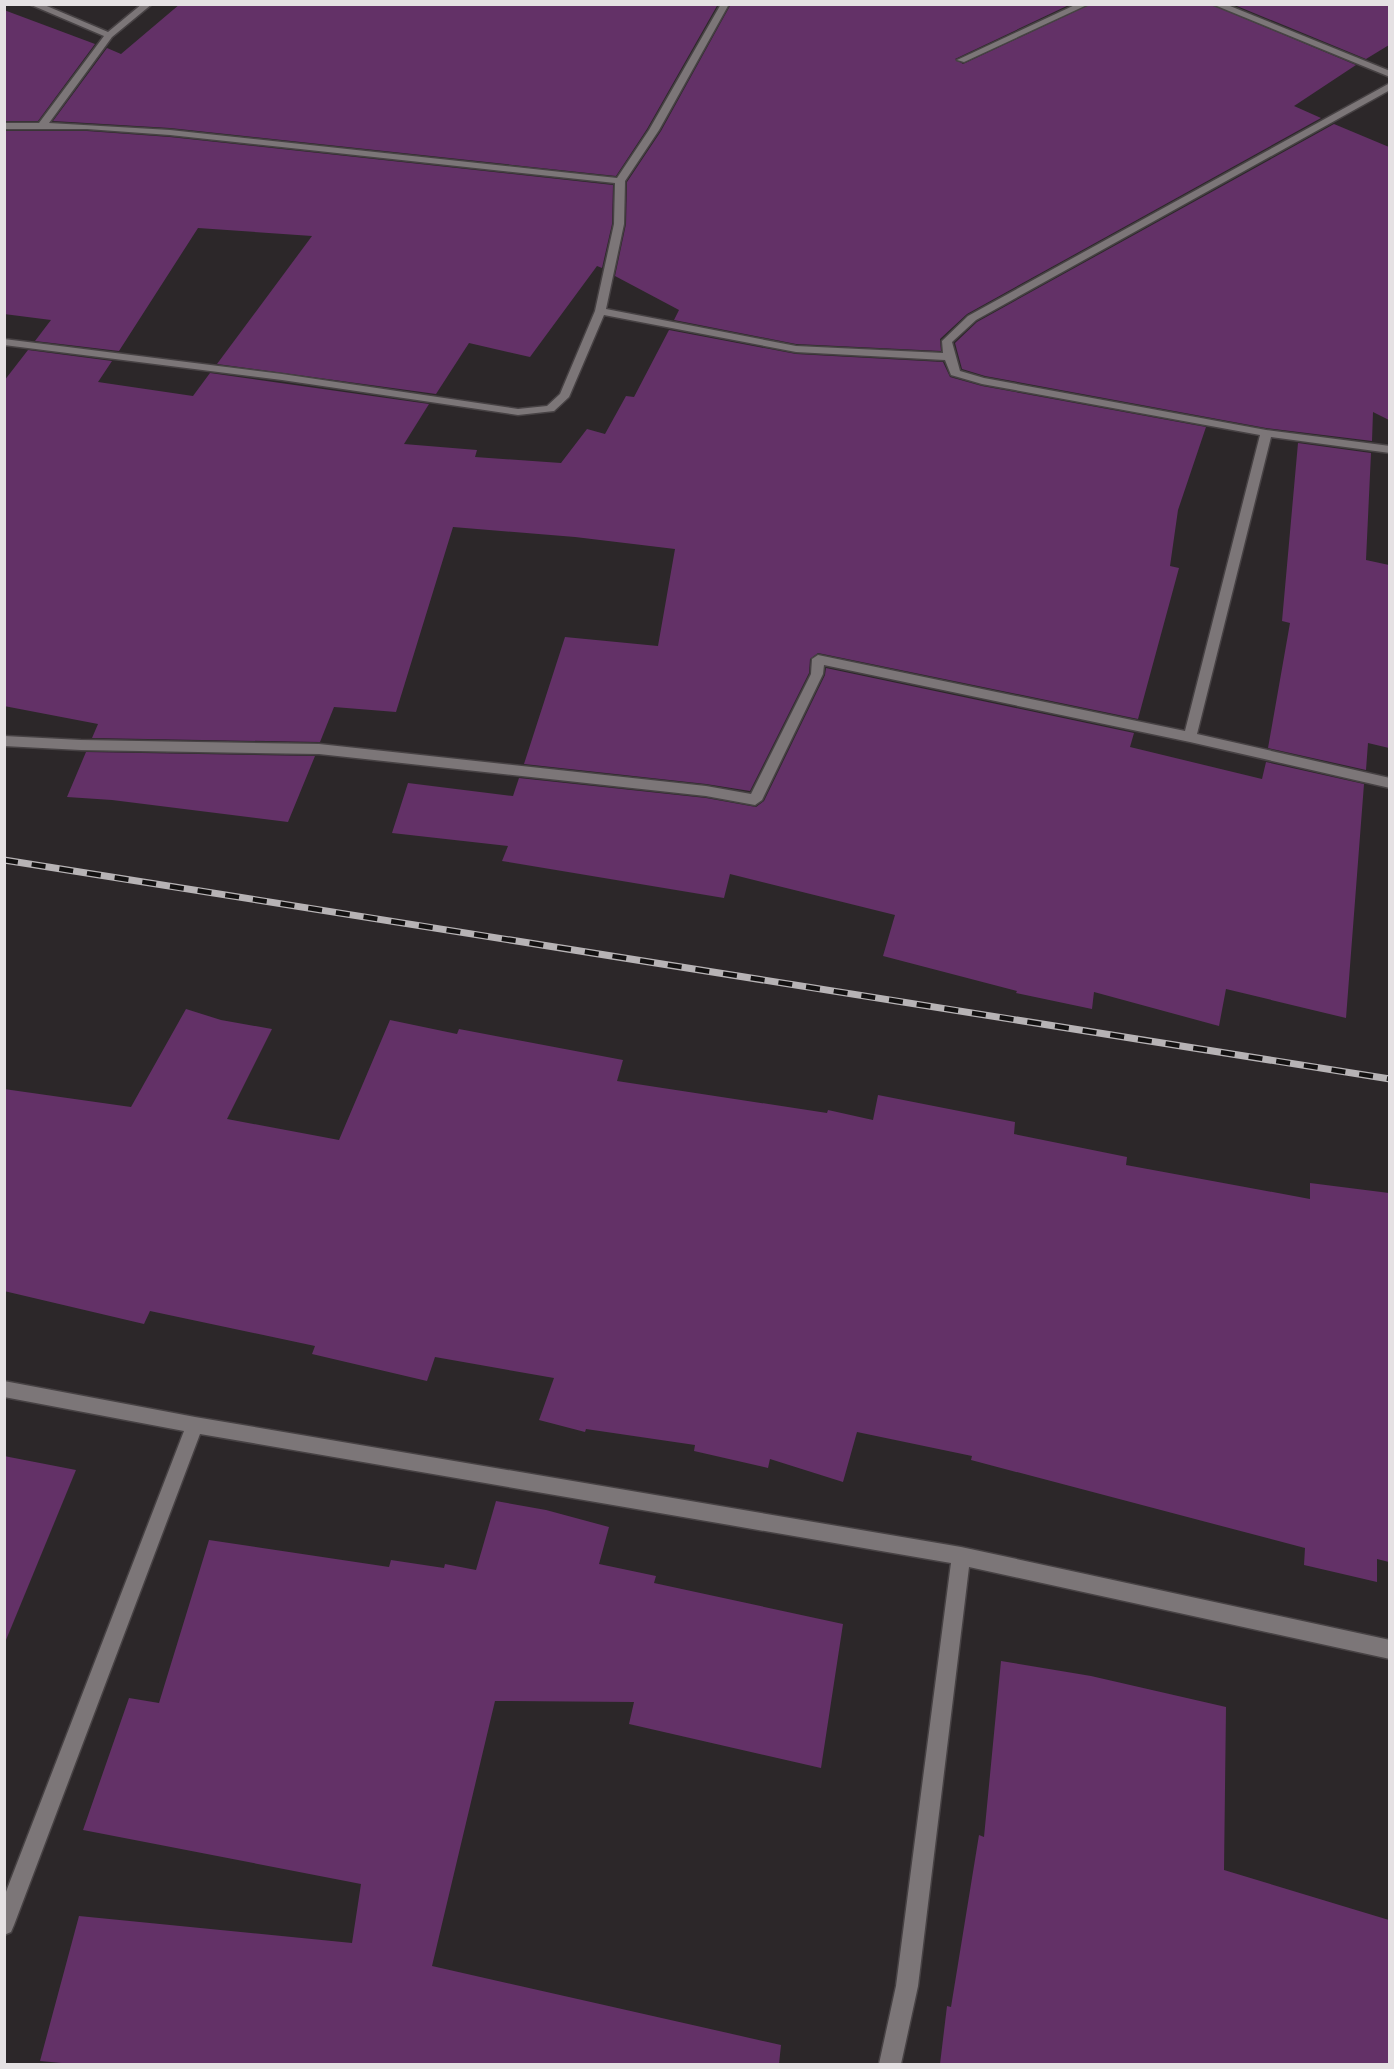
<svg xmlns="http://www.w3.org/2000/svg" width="1394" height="2069" viewBox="0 0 1394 2069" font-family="'Alegreya Sans',sans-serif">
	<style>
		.building { fill: #633167 }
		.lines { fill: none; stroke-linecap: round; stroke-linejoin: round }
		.service-casing { stroke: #474244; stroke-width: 3 }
		.minor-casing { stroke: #474244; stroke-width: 3 }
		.service { fill: #7c7678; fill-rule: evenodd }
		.minor { fill: #7c7678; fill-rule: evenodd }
		.rail-casing { stroke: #b7b3b5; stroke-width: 7 }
		.rail { stroke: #131111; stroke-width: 4.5; stroke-dasharray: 14; stroke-linecap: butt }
	</style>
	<rect width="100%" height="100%" fill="#2c2729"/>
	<g class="building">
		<path d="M180,4H718L647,129L616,176L170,128L53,121L107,48L121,54Z"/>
		<path d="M731,4H1071L955,59L963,64L1091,4H1210L1356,65L1294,106L1321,118L967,314L940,339L941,351L796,344L674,320L679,310L615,276L626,224L627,182L661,131Z"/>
		<path d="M1232,4H1389V45L1366,59Z"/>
		<path d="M4,10L95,44L38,121H4Z"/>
		<path d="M1334,124L1389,147V420L1373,412L1372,441L1266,428L985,376L962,369L955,343L977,322Z"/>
		<path d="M4,131H87L170,137L613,185L612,224L602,268L597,266L530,357L469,343L436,394L217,364L312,236L198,228L119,351L35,341L51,320L4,314Z"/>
		<path d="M669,330L796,354L943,362L950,377L982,386L1206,427L1178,510L1170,566L1179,568L1138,719L818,653L810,659L809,673L750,791L706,784L524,764L565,637L658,646L675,549L575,537L453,527L396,712L334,707L320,742L92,738L98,724L4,706V381L28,350L112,361L98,382L193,396L210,373L429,404L404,444L477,450L475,457L561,463L587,429L605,434L626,396L634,397Z"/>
		<path d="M1298,443L1371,453L1366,560L1389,565V748L1368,743L1366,770L1268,748L1290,623L1282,621Z"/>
		<path d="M826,668L1134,733L1130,747L1262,779L1266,762L1364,784L1346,1018L1226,989L1219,1026L1094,992L1092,1009L1016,993L1017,991L883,956L895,915L730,874L724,898L502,861L508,846L392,833L408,783L513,796L519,778L706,798L756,807L764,801L825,675Z"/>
		<path d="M86,752L315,756L288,822L112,800L67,797Z"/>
		<path d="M186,1009L221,1020L272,1029L227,1119L339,1140L390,1020L457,1034L459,1029L623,1060L617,1081L827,1113L828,1110L873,1120L878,1095L1015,1122L1014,1134L1127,1157L1126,1165L1310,1199V1183L1389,1193V1562L1377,1559V1582L1304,1565L1305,1548L971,1460L972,1456L857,1432L843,1482L770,1459L768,1468L694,1451L695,1445L586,1429L585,1432L539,1420L554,1378L435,1357L427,1381L312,1354L315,1346L150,1311L144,1324L4,1291V1089L131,1107Z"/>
		<path d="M4,1456L76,1470L6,1640L4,1639Z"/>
		<path d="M496,1501L546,1510L609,1527L599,1564L656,1576L654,1583L843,1624L821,1768L629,1724L634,1702L495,1701L432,1966L781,2045L779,2064H72L40,2061L79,1916L352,1943L361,1884L83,1830L129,1698L159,1703L209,1540L389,1567L391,1560L444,1568L445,1564L476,1570Z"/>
		<path d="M1001,1661L1091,1676L1226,1707L1224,1870L1389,1920V2064H940L947,2006L951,2007L979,1835L984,1837Z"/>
	</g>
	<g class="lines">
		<g class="service-casing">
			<path id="service" d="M1077,4H1089L964,62L957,60Z"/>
		</g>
		<g class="minor-casing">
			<g id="minor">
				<path d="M29,4H42L108,32L142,4H152L112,37L49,123L170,130L617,178L649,130L721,4H729L659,130L625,181L624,224L606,309L796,346L943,353L942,341L968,316L1390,83V90L976,320L952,342L960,371L984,378L1266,430L1390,446V453L1271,437L1197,734L1390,778V788L1190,742L824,665L823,674L762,800L755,805L706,796L319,754L81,750L4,746V736L81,740L319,744L706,786L751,794L811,674L812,659L818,655L1185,731L1260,435L982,384L951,375L945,360L796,352L604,315L569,397L554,411L518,415L282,380L4,345V339L282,374L518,409L547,406L560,394L595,311L614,224L615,183L170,135L87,129H4V123H39L104,36Z"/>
				<path d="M1212,4H1225L1390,71V77Z"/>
				<path d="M4,1381L195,1417L961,1547L1390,1640V1659L969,1567L918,1986L901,2064H879L896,1986L951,1563L200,1434L14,1925L11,1932L4,1935V1897L184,1431L4,1397Z"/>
			</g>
		</g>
		<use href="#service" class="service"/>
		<use href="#minor" class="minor"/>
		<g class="rail-casing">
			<path id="rail" d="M4,860L1390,1079"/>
		</g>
		<use href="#rail" class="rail"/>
	</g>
	<rect width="1394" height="2069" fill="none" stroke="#e5e1e3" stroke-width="12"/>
</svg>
